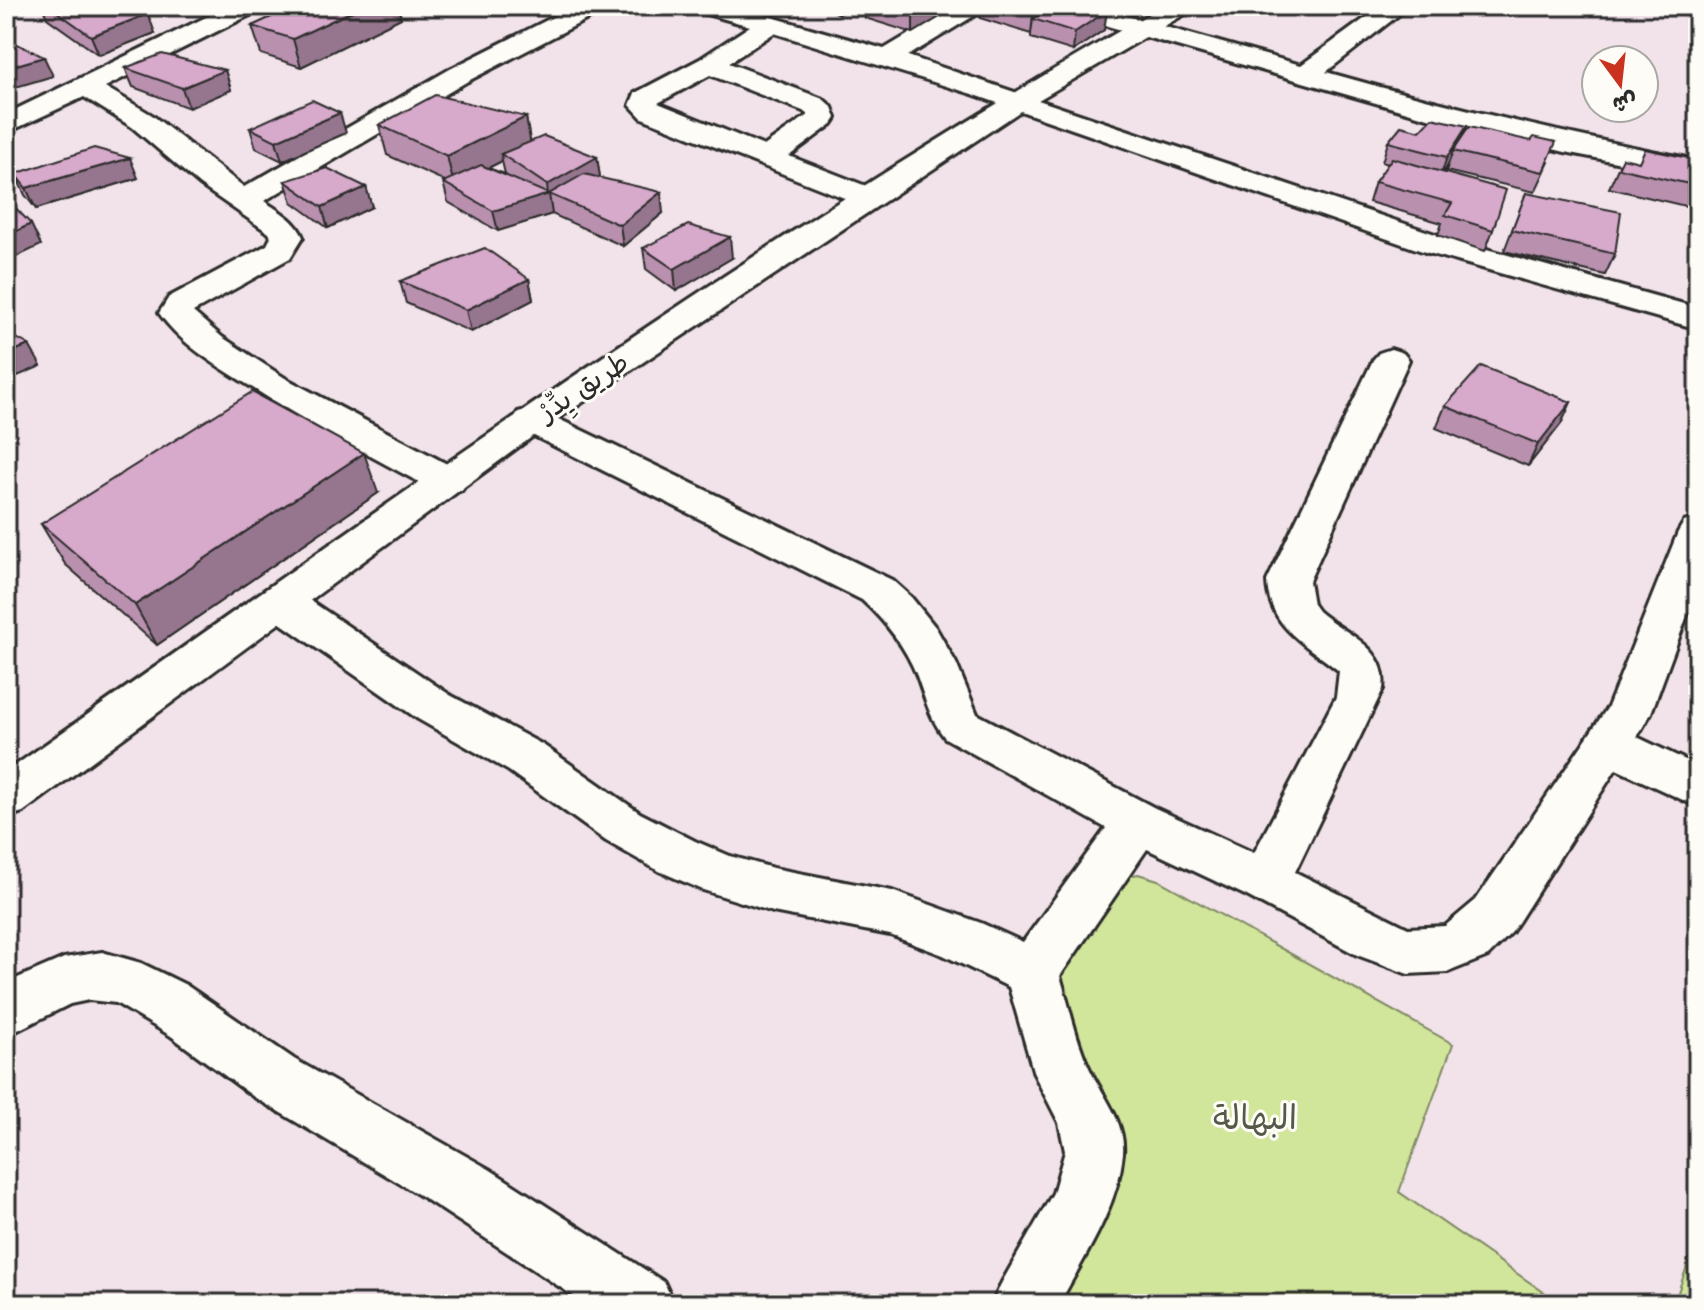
<svg xmlns="http://www.w3.org/2000/svg" width="1704" height="1310" viewBox="0 0 1704 1310" font-family="'Comic Neue','Playpen Sans Arabic',sans-serif">
	<style>
		.green { fill: #d1e69b; stroke: #7e8863; stroke-width: 2 }
		.lines { fill: none; stroke-linecap: round; stroke-linejoin: round }
		.street-casing { stroke: #2b2b2b; stroke-width: 6 }
		.secondary-casing { stroke: #2b2b2b; stroke-width: 6 }
		.street { fill: #fdfcf7; fill-rule: evenodd }
		.secondary { fill: #fdfcf7; fill-rule: evenodd }
		.wall { fill: #b991af; stroke: #2b2b2b; stroke-width: 2; fill-rule: evenodd }
		.shaded-wall { fill: #96768e; stroke: #2b2b2b; stroke-width: 2 }
		.building { fill: #d7a9cb; stroke: #2b2b2b; stroke-width: 2 }
		.labels { text-anchor: middle; stroke-width: 6; stroke-linejoin: round; paint-order: stroke }
		.street-label { font-size: 28px; fill: #2b2b2b; stroke: #fdfcf7 }
		.near-park-label { font-size: 34px; fill: #545a47; stroke: #fdfcf7 }
	</style>
	<rect width="100%" height="100%" fill="#f2e3ea"/>
	<filter id="ink" filterUnits="userSpaceOnUse"><feTurbulence type="fractalNoise" baseFrequency=".0125" numOctaves="2"/><feDisplacementMap in="SourceGraphic" scale="16" xChannelSelector="R" yChannelSelector="G"/><feConvolveMatrix kernelMatrix="1 2 1 2 8 2 1 2 1" color-interpolation-filters="sRGB"/></filter>
	<g filter="url(#ink)">
		<g class="green">
			<path d="M1138,874L1158,880L1453,1044L1399,1192L1561,1304H1034L1088,1198L1051,986L1124,877Z"/>
			<path d="M1698,1234V1304H1674Z"/>
		</g>
		<g class="lines">
			<g class="street-casing">
				<g id="street">
					<path d="M229,6H261L258,11L105,87L152,115L244,187L450,69L575,6H606L603,11L468,81L264,201C280,212 295,219 303,237L290,258L193,312L222,337L285,378L462,472L467,481L462,490L448,494L434,490C370,456 306,422 245,383C213,363 181,344 159,313L169,297L267,245L271,237L269,233L200,185L132,127L84,97L6,133V114Z"/>
					<path d="M693,6H733L884,49L956,6H985L982,11L908,56L1447,238L1698,308V329L1425,252L972,94L774,33L729,63L823,99L832,107L836,118L832,124L789,156L879,191L883,197L879,203L868,206L857,203L642,118L630,105L635,93L700,59L750,26L696,11ZM710,75L803,111L808,115L764,146L658,103Z"/>
					<path d="M1052,6H1091L1301,65L1382,6H1410L1326,72C1449,107 1572,136 1698,160V178L1565,152L1442,122L1055,11Z"/>
					<path d="M1391,349L1403,353L1409,360L1309,581L1313,604L1318,611C1344,634 1389,647 1383,689L1295,872L1408,928L1445,926L1476,900L1608,707L1678,532L1684,522L1698,518V586L1651,713L1637,737L1698,766V807L1616,769L1512,932L1488,956L1448,972L1408,974L1357,955L1247,896L1147,849L1060,976C1069,1004 1075,1036 1087,1063C1099,1092 1126,1120 1123,1153C1118,1208 1084,1257 1059,1304H992L1002,1282L1053,1193L1065,1151L1059,1123L1034,1074L1009,987L943,955L890,935L773,912L703,890L659,871L606,841L509,771L418,719L266,613L260,602L266,591L281,587L296,591L450,695L543,745L640,813L695,841L730,856L773,868L892,891L981,923L1023,942L1106,828L945,738C930,719 925,698 917,676C905,646 886,622 862,600L518,428L513,420L518,412L531,409L544,412L892,580L911,597L936,628L956,663L977,714L1155,808L1254,853L1336,697L1339,671C1307,645 1269,628 1267,581L1373,360L1379,353Z"/>
					<path d="M102,952L141,963L186,985L294,1059L489,1169L664,1282L674,1304H586L421,1196L254,1097L171,1036L116,1003L89,1000L70,1004L6,1036V983L64,958Z"/>
				</g>
			</g>
			<g class="secondary-casing">
				<path id="secondary" d="M1163,6H1193L1190,11L1028,106L544,428L23,812L6,817V772C384,506 761,235 1163,6Z"/>
			</g>
			<use href="#street" class="street"/>
			<use href="#secondary" class="secondary"/>
		</g>
		<g class="wall">
			<path d="M42,6H132L155,33L99,55L47,18Z"/>
			<path d="M295,6H398L401,18L301,67L261,54L252,26Z"/>
			<path d="M401,6H463L447,14Z"/>
			<path d="M822,6H857L839,14Z"/>
			<path d="M865,6H943V15L913,33L865,18Z"/>
			<path d="M981,6H1089L1104,30L1073,51L1031,38V34L980,18Z"/>
			<path d="M125,68L225,70L231,90L189,108L133,87Z"/>
			<path d="M526,117L530,142L597,157L600,178L663,213L623,246L552,214L498,231L448,202L443,182L445,181L387,155L379,125ZM502,161L505,174L488,168Z"/>
			<path d="M250,128L346,133L282,161L256,148Z"/>
			<path d="M1420,131L1465,133L1549,162L1535,192L1446,171L1448,165L1444,172L1493,230L1485,251L1438,235L1442,223L1369,202L1375,182L1388,164L1382,162L1388,142Z"/>
			<path d="M1698,160V209L1609,188L1618,168L1639,162Z"/>
			<path d="M15,174L138,178L36,209L25,195Z"/>
			<path d="M285,181L366,187L372,207L328,228L292,202Z"/>
			<path d="M1526,193L1615,254L1605,275L1504,251Z"/>
			<path d="M643,248L732,258L676,291L646,269Z"/>
			<path d="M529,279L533,300L471,332L406,303L400,281Z"/>
			<path d="M1571,402L1561,424L1528,466L1436,428L1445,406Z"/>
			<path d="M378,493L157,645L65,564L41,524Z"/>
		</g>
		<g class="shaded-wall">
			<path d="M363,6H398L401,18L301,67L293,39Z"/>
			<path d="M445,6H463L447,14Z"/>
			<path d="M839,6H857L839,14Z"/>
			<path d="M927,6H943V15L913,33V14Z"/>
			<path d="M1048,6H1060L1033,19L1031,34L1033,15Z"/>
			<path d="M1107,11L1104,30L1073,51L1075,32Z"/>
			<path d="M148,14L155,33L99,55L91,36Z"/>
			<path d="M44,57L53,76L6,90V68Z"/>
			<path d="M225,70L231,90L189,108L182,88Z"/>
			<path d="M340,113L346,133L282,161L276,141Z"/>
			<path d="M526,117L531,146L501,154L502,161L454,185L447,156Z"/>
			<path d="M1467,126L1460,146L1453,151L1448,165L1440,178L1447,157Z"/>
			<path d="M597,157L600,177L561,199L549,194L552,214L498,231L493,211L548,194L547,185Z"/>
			<path d="M130,158L138,178L36,209L26,188Z"/>
			<path d="M366,187L372,207L328,228L322,207Z"/>
			<path d="M661,192L663,213L623,246L620,225Z"/>
			<path d="M31,224L41,245L6,262V236Z"/>
			<path d="M730,237L732,258L676,291L674,269Z"/>
			<path d="M529,279L533,300L471,332L466,310Z"/>
			<path d="M29,345L41,366L6,381V354Z"/>
			<path d="M1571,402L1561,424L1528,466L1538,444Z"/>
			<path d="M364,453L378,493L157,645L135,605Z"/>
		</g>
		<g class="building">
			<path d="M49,6H132L148,14L91,36Z"/>
			<path d="M295,6H363L293,39L252,26Z"/>
			<path d="M887,6H927L913,14Z"/>
			<path d="M1003,6H1048L1033,15Z"/>
			<path d="M1054,6H1089L1107,11L1075,32L1033,19Z"/>
			<path d="M7,39L44,57L6,68V40Z"/>
			<path d="M162,54L225,70L182,88L125,68Z"/>
			<path d="M435,95L526,117L447,156L379,125Z"/>
			<path d="M312,100L340,113L276,141L250,128Z"/>
			<path d="M1432,118L1467,126L1447,157L1388,142L1401,126L1420,131Z"/>
			<path d="M1469,127L1531,141L1534,137L1556,142L1543,172L1453,151Z"/>
			<path d="M544,136L597,157L547,185L501,154Z"/>
			<path d="M94,148L130,158L26,188L15,174Z"/>
			<path d="M1645,149L1698,160V186L1618,168L1623,158L1639,162Z"/>
			<path d="M1392,158L1506,190L1493,230L1445,215L1452,203L1375,182Z"/>
			<path d="M481,165L549,194L493,211L443,182Z"/>
			<path d="M327,168L366,187L322,207L285,181Z"/>
			<path d="M584,174L661,192L620,225L549,194Z"/>
			<path d="M1526,193L1621,212L1615,254L1512,230Z"/>
			<path d="M6,198L31,224L6,236Z"/>
			<path d="M688,225L730,237L674,269L643,248Z"/>
			<path d="M485,248L529,279L466,310L400,281Z"/>
			<path d="M6,332L29,345L6,354Z"/>
			<path d="M1481,366L1571,402L1538,444L1445,406Z"/>
			<path d="M252,392L364,453L135,605L41,524Z"/>
		</g>
	</g>
	<g class="labels">
		<g class="street-label">
			<text transform="translate(583 386) rotate(-33)" y="10">طريق يِدِّرْ</text>
		</g>
		<g class="near-park-label">
			<text x="1255" y="1129">البهالة</text>
		</g>
	</g>
	<rect width="1704" height="1310" fill="none" stroke="#fdfcf7" stroke-width="32"/>
	<rect x="16" y="16" width="1672" height="1278" fill="none" stroke="#2b2b2b" stroke-width="3" filter="url(#ink)"/>
	<g transform="translate(1620 84) rotate(165)"><circle r="38" fill="#fdfcf7" stroke="#a9a8a5" stroke-width="2"/>
	<path d="M0-6L14 30L0 20L-14 30Z" fill="#c8321e"/>
	<text y="-12" font-size="22" font-weight="bold" text-anchor="middle" fill="#2b2b2b">ش</text>
	</g>
</svg>
